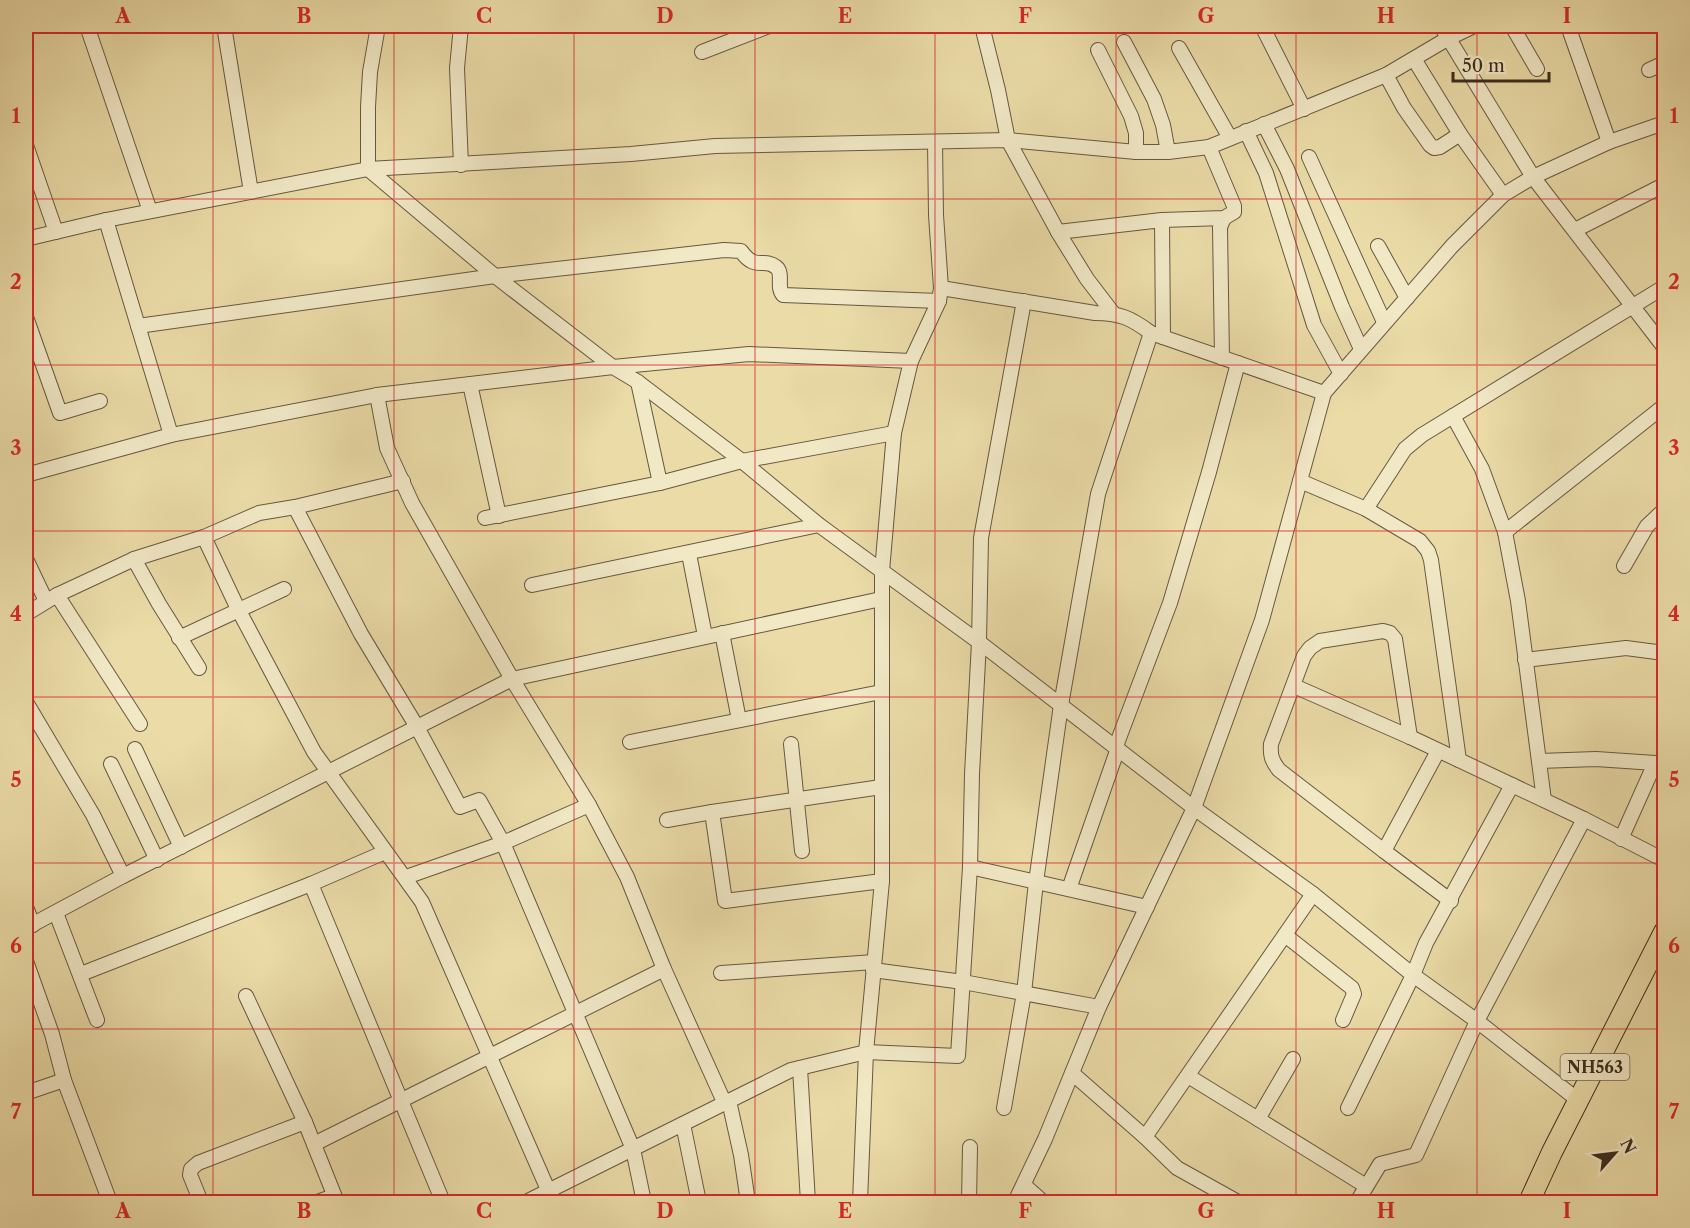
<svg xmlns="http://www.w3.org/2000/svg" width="1690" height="1228" viewBox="0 0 1690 1228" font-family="'Libre Caslon Text',serif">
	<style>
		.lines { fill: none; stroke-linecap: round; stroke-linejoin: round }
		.minor-casing { stroke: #675841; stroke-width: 16 }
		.highway-casing { stroke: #3b2c1f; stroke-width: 22 }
		.minor { stroke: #f1e8c6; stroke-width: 14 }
		.highway { stroke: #eadba7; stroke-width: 20 }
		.grid { fill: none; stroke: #d62828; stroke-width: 1.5; stroke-opacity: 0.55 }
		.labels { text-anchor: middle; stroke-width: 5; stroke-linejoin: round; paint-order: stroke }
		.shield { fill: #f1e8c6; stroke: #726451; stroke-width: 1.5 }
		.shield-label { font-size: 16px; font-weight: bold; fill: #3b2c1f }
		.neatline { fill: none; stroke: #d62828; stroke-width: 2 }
		.grid-label { font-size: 20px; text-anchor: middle; font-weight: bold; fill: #d62828 }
	</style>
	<rect width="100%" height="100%" fill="#eadba7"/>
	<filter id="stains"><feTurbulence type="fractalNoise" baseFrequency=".00333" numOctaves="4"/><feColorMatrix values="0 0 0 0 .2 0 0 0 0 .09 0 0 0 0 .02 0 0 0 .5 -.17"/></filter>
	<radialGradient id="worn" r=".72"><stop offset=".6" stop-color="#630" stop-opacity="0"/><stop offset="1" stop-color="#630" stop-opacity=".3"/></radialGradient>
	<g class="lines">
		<g class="minor-casing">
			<g id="minor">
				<path d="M87,26L150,211"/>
				<path d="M224,26L251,192"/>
				<path d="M378,26L370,72L368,107V169L495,276L613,367L638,382L742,461L819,525L979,642L1194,808L1313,894L1413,975L1477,1021L1578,1100"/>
				<path d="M461,26L457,68L461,165"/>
				<path d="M982,26L998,90L1008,140L1058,232L1087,279L1113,313"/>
				<path d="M1262,26L1304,109"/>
				<path d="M1441,26L1533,177L1664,347"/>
				<path d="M1512,26L1537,69"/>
				<path d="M1568,26L1609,142"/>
				<path d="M1124,42L1154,99L1163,125L1168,152"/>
				<path d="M1179,48L1230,138"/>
				<path d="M1098,50L1131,116L1136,133V152"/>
				<path d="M702,52L769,26"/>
				<path d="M1414,59L1460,134L1503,195"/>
				<path d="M1649,70L1664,63"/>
				<path d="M1386,75L1404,108L1430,145L1434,148L1440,147L1460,134"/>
				<path d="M1264,124L1287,169L1342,307L1361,349"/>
				<path d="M1246,131L1266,173L1314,325L1341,374"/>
				<path d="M26,145L56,232"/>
				<path d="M1309,157L1384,322"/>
				<path d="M106,220L171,435"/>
				<path d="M1162,220L1224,218L1234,212V206L1209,147"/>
				<path d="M1575,230L1664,185"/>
				<path d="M1058,232L1162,220L1163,337"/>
				<path d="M26,239L106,220L368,169L631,154L715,146L1008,140L1136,152H1168L1209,147L1386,75L1447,39L1474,26"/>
				<path d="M1378,246L1407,298"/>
				<path d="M941,288L1095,313C1120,313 1131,318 1151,333L1324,393L1262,620L1194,808L1099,1007L1045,1139L1015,1202"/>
				<path d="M26,317L60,413L100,401"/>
				<path d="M138,326L495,276L724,250L741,251C756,272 764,257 776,267C784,273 776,287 783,295L939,301"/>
				<path d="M1222,358L1220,227L1224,218"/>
				<path d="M638,382L660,483"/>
				<path d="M470,384L499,516"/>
				<path d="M1324,393L1452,246L1503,195L1533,177L1609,142L1664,123"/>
				<path d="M377,395L387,448L412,503L512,679L589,805L627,877L664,969L725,1104"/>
				<path d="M1453,416L1482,469L1505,532L1518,601L1544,800"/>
				<path d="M26,475L171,435L377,395L613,367L749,354L911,361"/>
				<path d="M1300,481L1366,509L1420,541L1428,551L1431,560L1459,760"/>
				<path d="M295,507L361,634L417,727L460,807L479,800L503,843L633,1149L644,1202"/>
				<path d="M1366,509L1405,449L1422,435L1664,287"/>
				<path d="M485,518L660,483L742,461L894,433"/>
				<path d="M1505,532L1664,406"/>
				<path d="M204,537L238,609L314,752L422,902L549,1192"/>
				<path d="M689,554L705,636"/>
				<path d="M26,559L46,601"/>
				<path d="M134,559L204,537L259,513L295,507L403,481"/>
				<path d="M1624,566L1647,526L1664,510"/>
				<path d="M532,585L819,525"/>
				<path d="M57,595L140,724"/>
				<path d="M26,614L57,595L134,559L159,604L199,668"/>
				<path d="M722,633L739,720"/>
				<path d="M179,638L284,589"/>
				<path d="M1525,660L1626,648L1664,653"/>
				<path d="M1294,686L1410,737L1584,819L1664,860"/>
				<path d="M26,702L93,815L123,876"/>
				<path d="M630,742L881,692"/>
				<path d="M791,744L802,851"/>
				<path d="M1116,746L1170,603L1209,472L1238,363"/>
				<path d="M135,749L181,847"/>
				<path d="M1438,751L1384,851L1451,901"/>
				<path d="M1539,761L1596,759L1655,763"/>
				<path d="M111,764L157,860"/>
				<path d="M712,812L725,901L882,881"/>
				<path d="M667,820L712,812L881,787"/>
				<path d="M1621,839L1655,763L1664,768"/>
				<path d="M1384,851L1279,770C1272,761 1270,756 1271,744L1304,656L1310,648L1320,641L1383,631L1390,633L1395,639L1410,737"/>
				<path d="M970,867L1147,907"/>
				<path d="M406,877L503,843L589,805"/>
				<path d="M311,884L443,1202"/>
				<path d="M1069,889L1118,748"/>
				<path d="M26,907L33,925"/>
				<path d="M56,913L97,1020"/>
				<path d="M26,928L123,876L512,679L881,599"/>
				<path d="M1285,935L1352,988L1354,994L1343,1020"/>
				<path d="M26,961L52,1034L64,1080"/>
				<path d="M873,970L963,982L1099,1007"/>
				<path d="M721,973L874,962"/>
				<path d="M81,974L311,884L385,852"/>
				<path d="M246,996L305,1122L337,1202"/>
				<path d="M1293,1059L1258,1119L1366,1186"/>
				<path d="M800,1068L808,1202"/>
				<path d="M1072,1073L1145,1137L1177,1168L1238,1202"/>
				<path d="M1188,1076L1258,1119"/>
				<path d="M26,1093L64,1080L110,1202"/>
				<path d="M729,1101L741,1155L748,1202"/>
				<path d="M1004,1108L1024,993L1036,882L1061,705L1098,494L1151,333"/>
				<path d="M1348,1108L1413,975L1426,943L1512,785"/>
				<path d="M683,1124L699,1202"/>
				<path d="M1145,1137L1313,894"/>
				<path d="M314,1144L664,969"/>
				<path d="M1024,1185L1043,1202"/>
				<path d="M201,1202L190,1175L191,1169L198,1163L305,1122"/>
				<path d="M317,1202L334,1196"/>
				<path d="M526,1202L791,1070L866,1052L958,1056L970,867L972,774L979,642L981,538L1024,301"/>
				<path d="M860,1202L866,1052L882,881V571L894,433L911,361L939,301L941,288L936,215L935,142"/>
				<path d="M969,1202L970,1147"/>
				<path d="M1357,1202L1380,1164L1416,1155L1477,1021L1584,819"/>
			</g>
		</g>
		<g class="highway-casing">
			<path id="highway" d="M1529,1202L1552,1152L1664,932"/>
		</g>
		<use href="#minor" class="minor"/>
		<use href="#highway" class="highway"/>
	</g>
	<path class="grid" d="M213,26V1202M394,26V1202M574,26V1202M755,26V1202M935,26V1202M1116,26V1202M1296,26V1202M1477,26V1202M26,199H1664M26,365H1664M26,531H1664M26,697H1664M26,863H1664M26,1029H1664"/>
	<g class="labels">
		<rect class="shield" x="1560.5" y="1054" width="69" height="26" rx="4.5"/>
		<g class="shield-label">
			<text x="1595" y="1073">NH563</text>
		</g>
	</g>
	<rect width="1690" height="1228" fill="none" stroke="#eadba7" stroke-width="66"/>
	<g transform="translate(1615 1153) rotate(62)" stroke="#f1e8c6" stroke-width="4.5" paint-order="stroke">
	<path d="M0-4.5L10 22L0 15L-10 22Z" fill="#3b2c1f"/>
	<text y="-9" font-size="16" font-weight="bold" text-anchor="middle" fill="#3b2c1f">N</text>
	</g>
	<path d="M1453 72v9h96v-9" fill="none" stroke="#3b2c1f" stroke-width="3"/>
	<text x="1462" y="72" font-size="18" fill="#3b2c1f" stroke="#f1e8c6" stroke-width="4.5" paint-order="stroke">50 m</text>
	<rect x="33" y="33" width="1624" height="1162" class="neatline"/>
	<g class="grid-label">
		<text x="123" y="23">A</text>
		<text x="304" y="23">B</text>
		<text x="484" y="23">C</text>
		<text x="665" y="23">D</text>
		<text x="845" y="23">E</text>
		<text x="1025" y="23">F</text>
		<text x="1206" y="23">G</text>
		<text x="1386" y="23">H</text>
		<text x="1567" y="23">I</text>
		<text x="16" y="123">1</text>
		<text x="1674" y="123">1</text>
		<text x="16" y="289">2</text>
		<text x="1674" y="289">2</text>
		<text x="16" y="455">3</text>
		<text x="1674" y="455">3</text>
		<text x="16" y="621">4</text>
		<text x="1674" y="621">4</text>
		<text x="16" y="787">5</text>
		<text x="1674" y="787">5</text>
		<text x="16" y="953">6</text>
		<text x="1674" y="953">6</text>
		<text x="16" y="1119">7</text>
		<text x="1674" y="1119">7</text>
		<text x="123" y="1218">A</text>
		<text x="304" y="1218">B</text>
		<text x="484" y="1218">C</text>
		<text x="665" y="1218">D</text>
		<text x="845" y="1218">E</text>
		<text x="1025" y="1218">F</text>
		<text x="1206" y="1218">G</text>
		<text x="1386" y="1218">H</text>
		<text x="1567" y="1218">I</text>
	</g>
	<rect width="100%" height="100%" filter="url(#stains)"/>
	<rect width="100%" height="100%" fill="url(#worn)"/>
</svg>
